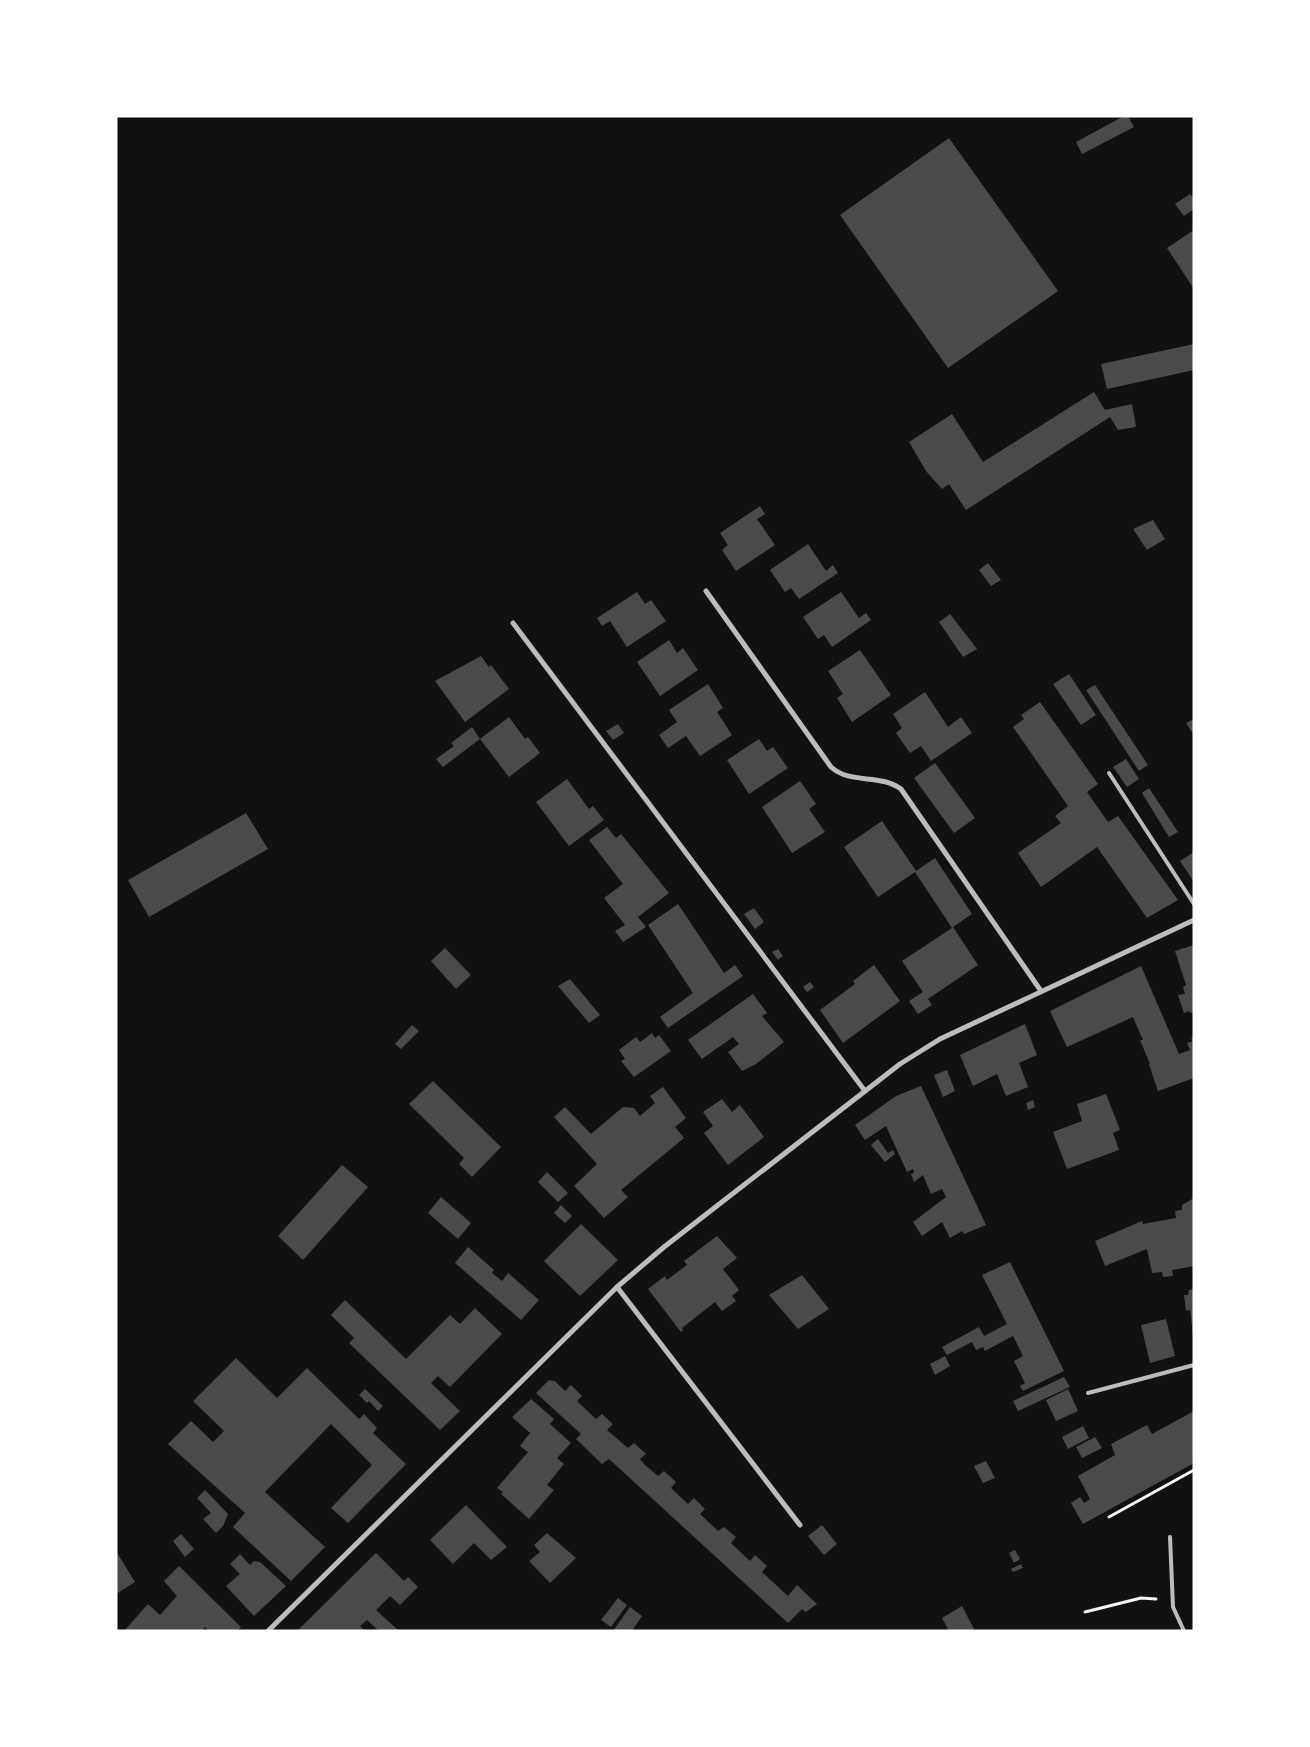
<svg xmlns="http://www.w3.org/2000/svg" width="1310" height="1747" viewBox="0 0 1310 1747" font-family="'Fira Sans',sans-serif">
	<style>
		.building { fill: #4a4a4a }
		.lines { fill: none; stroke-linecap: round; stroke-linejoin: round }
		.path { stroke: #f5f5f5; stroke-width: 3 }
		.service { stroke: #bcbcbc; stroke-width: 4 }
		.minor { stroke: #bcbcbc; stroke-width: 5 }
	</style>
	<rect width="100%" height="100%" fill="#111"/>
	<g class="building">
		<path d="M1124,116H1128L1134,127L1082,154L1076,142Z"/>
		<path d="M949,138L1058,291L948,368L840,215Z"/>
		<path d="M1190,194L1194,199V209L1184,216L1175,204Z"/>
		<path d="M1194,230V289L1167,248Z"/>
		<path d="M1194,344V370L1107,389L1101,364Z"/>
		<path d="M1094,392L1105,410L1132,404L1136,427L1118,430L1110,417L966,510L949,484L942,489L926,471L909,442L952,414L983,462Z"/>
		<path d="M760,506L765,514L757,519L775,545L736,571L722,550L728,545L720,533Z"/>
		<path d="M1153,520L1165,539L1147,550L1133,529Z"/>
		<path d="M808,544L826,571L833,565L838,573L799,599L791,588L785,592L770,570Z"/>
		<path d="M988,563L1001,580L991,586L979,570Z"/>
		<path d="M637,592L645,604L651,600L666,621L627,647L610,621L602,626L597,618Z"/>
		<path d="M841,592L859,618L866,613L871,620L832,647L824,635L818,639L803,617Z"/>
		<path d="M950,614L977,649L963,657L939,622Z"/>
		<path d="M669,640L677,653L683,648L698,670L660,696L637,662Z"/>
		<path d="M860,650L891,695L852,722L837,698L843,694L828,671Z"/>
		<path d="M481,656L489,667L491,665L509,689L465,722L435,681Z"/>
		<path d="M1069,674L1096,715L1081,725L1053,684Z"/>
		<path d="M708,684L723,708L717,712L732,735L700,756L686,736L668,748L659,735L677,722L669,710Z"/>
		<path d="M1095,685L1148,765L1139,771L1086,690Z"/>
		<path d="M925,692L948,727L961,717L972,733L931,761L921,746L910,753L896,733L902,728L893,714Z"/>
		<path d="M1040,702L1098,784L1087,792L1108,822L1118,816L1178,900L1147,918L1097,847L1041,887L1018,853L1061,823L1055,816L1068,806L1013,727L1024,719L1021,715Z"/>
		<path d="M509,717L525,739L528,737L540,753L509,777L480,739Z"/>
		<path d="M1194,719V735L1186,723Z"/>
		<path d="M618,724L624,733L613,740L606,731Z"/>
		<path d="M472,727L480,739L443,767L436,759L454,746L451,743Z"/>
		<path d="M759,739L767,751L773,747L788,768L749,794L727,760Z"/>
		<path d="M1126,759L1139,779L1127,787L1113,767Z"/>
		<path d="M935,763L975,818L954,833L914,778Z"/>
		<path d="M567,779L589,809L593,806L604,820L569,846L536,802Z"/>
		<path d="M800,781L816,804L809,809L825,832L792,853L762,807Z"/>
		<path d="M1149,788L1178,832L1169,837L1142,793Z"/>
		<path d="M246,813L268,849L149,917L128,880Z"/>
		<path d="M882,821L916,871L935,858L972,914L953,927L978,965L928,999L932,1005L918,1014L909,1001L923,992L902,961L952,928L915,872L878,897L844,847Z"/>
		<path d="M607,827L616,838L621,834L669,893L638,917L646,927L623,942L615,931L625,925L604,898L623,884L589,840Z"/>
		<path d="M1194,852V882L1180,861Z"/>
		<path d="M678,904L724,973L735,965L743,976L668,1028L660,1017L693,993L648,925Z"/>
		<path d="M754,908L764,922L755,929L744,914Z"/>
		<path d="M1194,945V1012L1190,1013L1189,1011L1184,1013L1178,995L1185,994L1183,987L1186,985L1175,951Z"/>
		<path d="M445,948L471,975L456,989L431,961Z"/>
		<path d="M778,949L783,956L778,960L772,952Z"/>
		<path d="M874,965L900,1001L843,1043L820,1010L855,984L853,981Z"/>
		<path d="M1141,966L1179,1054L1190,1050L1187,1043L1193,1041L1191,1038L1194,1037V1078L1158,1091L1149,1064H1150L1140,1040H1143L1133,1017L1067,1047L1050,1011Z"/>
		<path d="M570,979L600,1015L589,1023L558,986Z"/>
		<path d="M810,982L814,987L807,992L803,987Z"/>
		<path d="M753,994L767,1013L762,1016L784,1042L756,1064L742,1071L728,1052L739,1044L733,1037L702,1059L688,1040Z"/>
		<path d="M1025,1024L1037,1055L1019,1063L1028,1087L1006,1096L997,1074L973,1086L960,1055Z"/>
		<path d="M412,1025L419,1031L401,1049L395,1044Z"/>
		<path d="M652,1033L655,1038L659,1035L671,1051L634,1077L621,1061L625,1059L619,1050L636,1037L640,1042Z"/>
		<path d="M947,1070L955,1091L943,1097L934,1075Z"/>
		<path d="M433,1081L501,1147L472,1177L459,1164L464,1158L409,1104Z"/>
		<path d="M921,1086L986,1225L964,1234L962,1231L950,1238L942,1222L922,1236L913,1222L946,1197L942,1189L931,1194L923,1175L914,1182L911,1174L914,1173L913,1169L907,1172L886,1126L865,1140L855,1125L896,1096Z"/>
		<path d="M663,1087L686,1118L675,1127L684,1138L621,1190L628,1197L604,1218L574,1186L597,1164L554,1117L565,1107L591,1134L623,1107L634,1108L640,1116L655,1103L650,1096Z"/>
		<path d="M1106,1094L1120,1130L1113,1133L1119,1150L1067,1169L1053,1132L1082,1121L1077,1104Z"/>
		<path d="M722,1099L732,1112L740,1105L764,1137L728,1165L704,1133L713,1126L703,1112Z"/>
		<path d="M1033,1100L1035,1107L1028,1110L1026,1103Z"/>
		<path d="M878,1139L888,1153L893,1150L895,1154L885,1162L871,1145Z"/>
		<path d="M342,1165L368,1187L303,1260L278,1236Z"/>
		<path d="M547,1172L568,1193L558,1202L538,1182Z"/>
		<path d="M441,1197L471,1223L458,1239L428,1213Z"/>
		<path d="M1194,1198V1266L1172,1270L1173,1276L1163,1277L1162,1272L1152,1273L1147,1249L1105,1266L1095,1241L1142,1221L1143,1224L1176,1218L1175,1211L1182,1210V1205Z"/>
		<path d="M561,1205L572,1216L565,1223L554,1213Z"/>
		<path d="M581,1224L618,1260L580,1296L544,1261Z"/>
		<path d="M717,1236L737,1258L723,1269L739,1290L732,1296L736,1301L722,1311L715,1302L682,1328L683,1330L681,1332L648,1289L665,1276L667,1280L687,1265L684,1261Z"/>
		<path d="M468,1247L494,1270L492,1273L502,1281L508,1273L539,1300L521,1320L455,1263Z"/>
		<path d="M1010,1262L1064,1371L1023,1391L1020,1386L1025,1383L1014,1361L1023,1356L1013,1336L985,1351L983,1347L976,1350L972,1342L947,1355L942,1347L979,1327L984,1336L1007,1324L982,1275Z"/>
		<path d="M802,1275L829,1309L798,1329L769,1295Z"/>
		<path d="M1194,1289V1335H1193L1190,1310L1186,1311L1184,1295H1188L1189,1290Z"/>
		<path d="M345,1300L406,1359L450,1315L460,1324L475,1308L502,1334L450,1387L438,1376L431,1383L460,1411L440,1430L349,1343L354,1338L331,1315Z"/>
		<path d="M1166,1319L1175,1356L1150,1363L1141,1325Z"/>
		<path d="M945,1356L950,1366L935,1375L930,1364Z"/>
		<path d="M236,1358L277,1398L307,1368L359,1419L364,1414L377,1428L373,1433L406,1464L348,1523L331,1508L372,1465L331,1424L265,1492L325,1547L291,1581L233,1527L245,1513L168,1444L191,1421L213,1442L224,1431L193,1401Z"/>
		<path d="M1064,1377L1070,1387L1018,1411L1013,1401Z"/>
		<path d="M549,1380L555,1381L565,1391L571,1385L582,1396L577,1401L596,1419L602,1414L613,1424L607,1430L628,1448L634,1443L646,1454L640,1459L645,1465L658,1476L664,1471L676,1482L671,1488L688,1504L694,1498L705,1509L700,1514L718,1531L724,1527L736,1537L731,1543L750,1561L755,1555L767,1566L762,1572L788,1596L797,1585L817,1604L806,1612L802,1609L788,1623L609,1459L602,1464L576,1439L581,1434L536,1393Z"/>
		<path d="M365,1389L383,1406L378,1411L369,1401L367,1403L359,1395Z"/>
		<path d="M1068,1389L1078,1411L1056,1421L1046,1400Z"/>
		<path d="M531,1399L554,1419L550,1424L571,1443L557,1458L564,1464L547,1485L554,1490L529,1519L501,1494L503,1492L497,1488L528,1452L520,1446L530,1433L512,1417Z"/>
		<path d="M1194,1411V1463L1083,1524L1071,1503L1080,1497L1084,1503L1090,1499L1078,1476L1115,1455L1111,1444L1147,1425L1152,1434Z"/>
		<path d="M1083,1426L1089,1438L1068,1449L1062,1437Z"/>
		<path d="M1095,1437L1102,1448L1082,1458L1076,1447Z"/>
		<path d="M986,1461L995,1478L983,1483L974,1466Z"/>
		<path d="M205,1490L228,1514L223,1526L216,1533L203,1519L211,1513L197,1498Z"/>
		<path d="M466,1505L507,1547L491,1560L474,1543L453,1564L430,1540Z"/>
		<path d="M822,1525L837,1544L824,1555L808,1536Z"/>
		<path d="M547,1533L576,1558L550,1583L529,1561L540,1552L534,1545Z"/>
		<path d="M181,1534L194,1549L185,1557L173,1541Z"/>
		<path d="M1015,1550L1020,1559L1014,1563L1009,1553Z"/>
		<path d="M116,1551L135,1582L116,1594Z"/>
		<path d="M376,1553L404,1581L408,1577L418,1587L400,1605L390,1596L376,1610L399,1631H379L367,1620L360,1626L365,1631H297Z"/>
		<path d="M240,1554L250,1565L254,1561L260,1562L286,1586L254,1616L226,1586L240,1574L230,1564Z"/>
		<path d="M1021,1564L1023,1568L1013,1572L1011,1569Z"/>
		<path d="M179,1566L241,1627L237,1631H209L205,1627L202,1631H124L148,1604L160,1615L177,1596L164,1581Z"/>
		<path d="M618,1598L627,1605L611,1627L601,1620Z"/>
		<path d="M962,1606L974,1629L971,1631H949L942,1618Z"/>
		<path d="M630,1607L642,1616L632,1631H613Z"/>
	</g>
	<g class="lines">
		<g class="path">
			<path d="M1109,1517L1194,1470"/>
			<path d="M1085,1612L1141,1598L1156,1599"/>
		</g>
		<g class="service">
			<path d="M1109,773L1194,904"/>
			<path d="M1088,1393L1194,1365"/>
			<path d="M1170,1537L1173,1607L1184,1631"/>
		</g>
		<g class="minor">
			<path d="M706,591L831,767C851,785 879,773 901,789L1041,991"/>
			<path d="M513,623L865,1091"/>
			<path d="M617,1287L800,1525"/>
			<path d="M268,1631L617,1287L664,1247L900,1064L940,1039L1194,920"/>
		</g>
	</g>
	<rect width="1310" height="1747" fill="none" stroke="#ffffff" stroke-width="235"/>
</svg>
